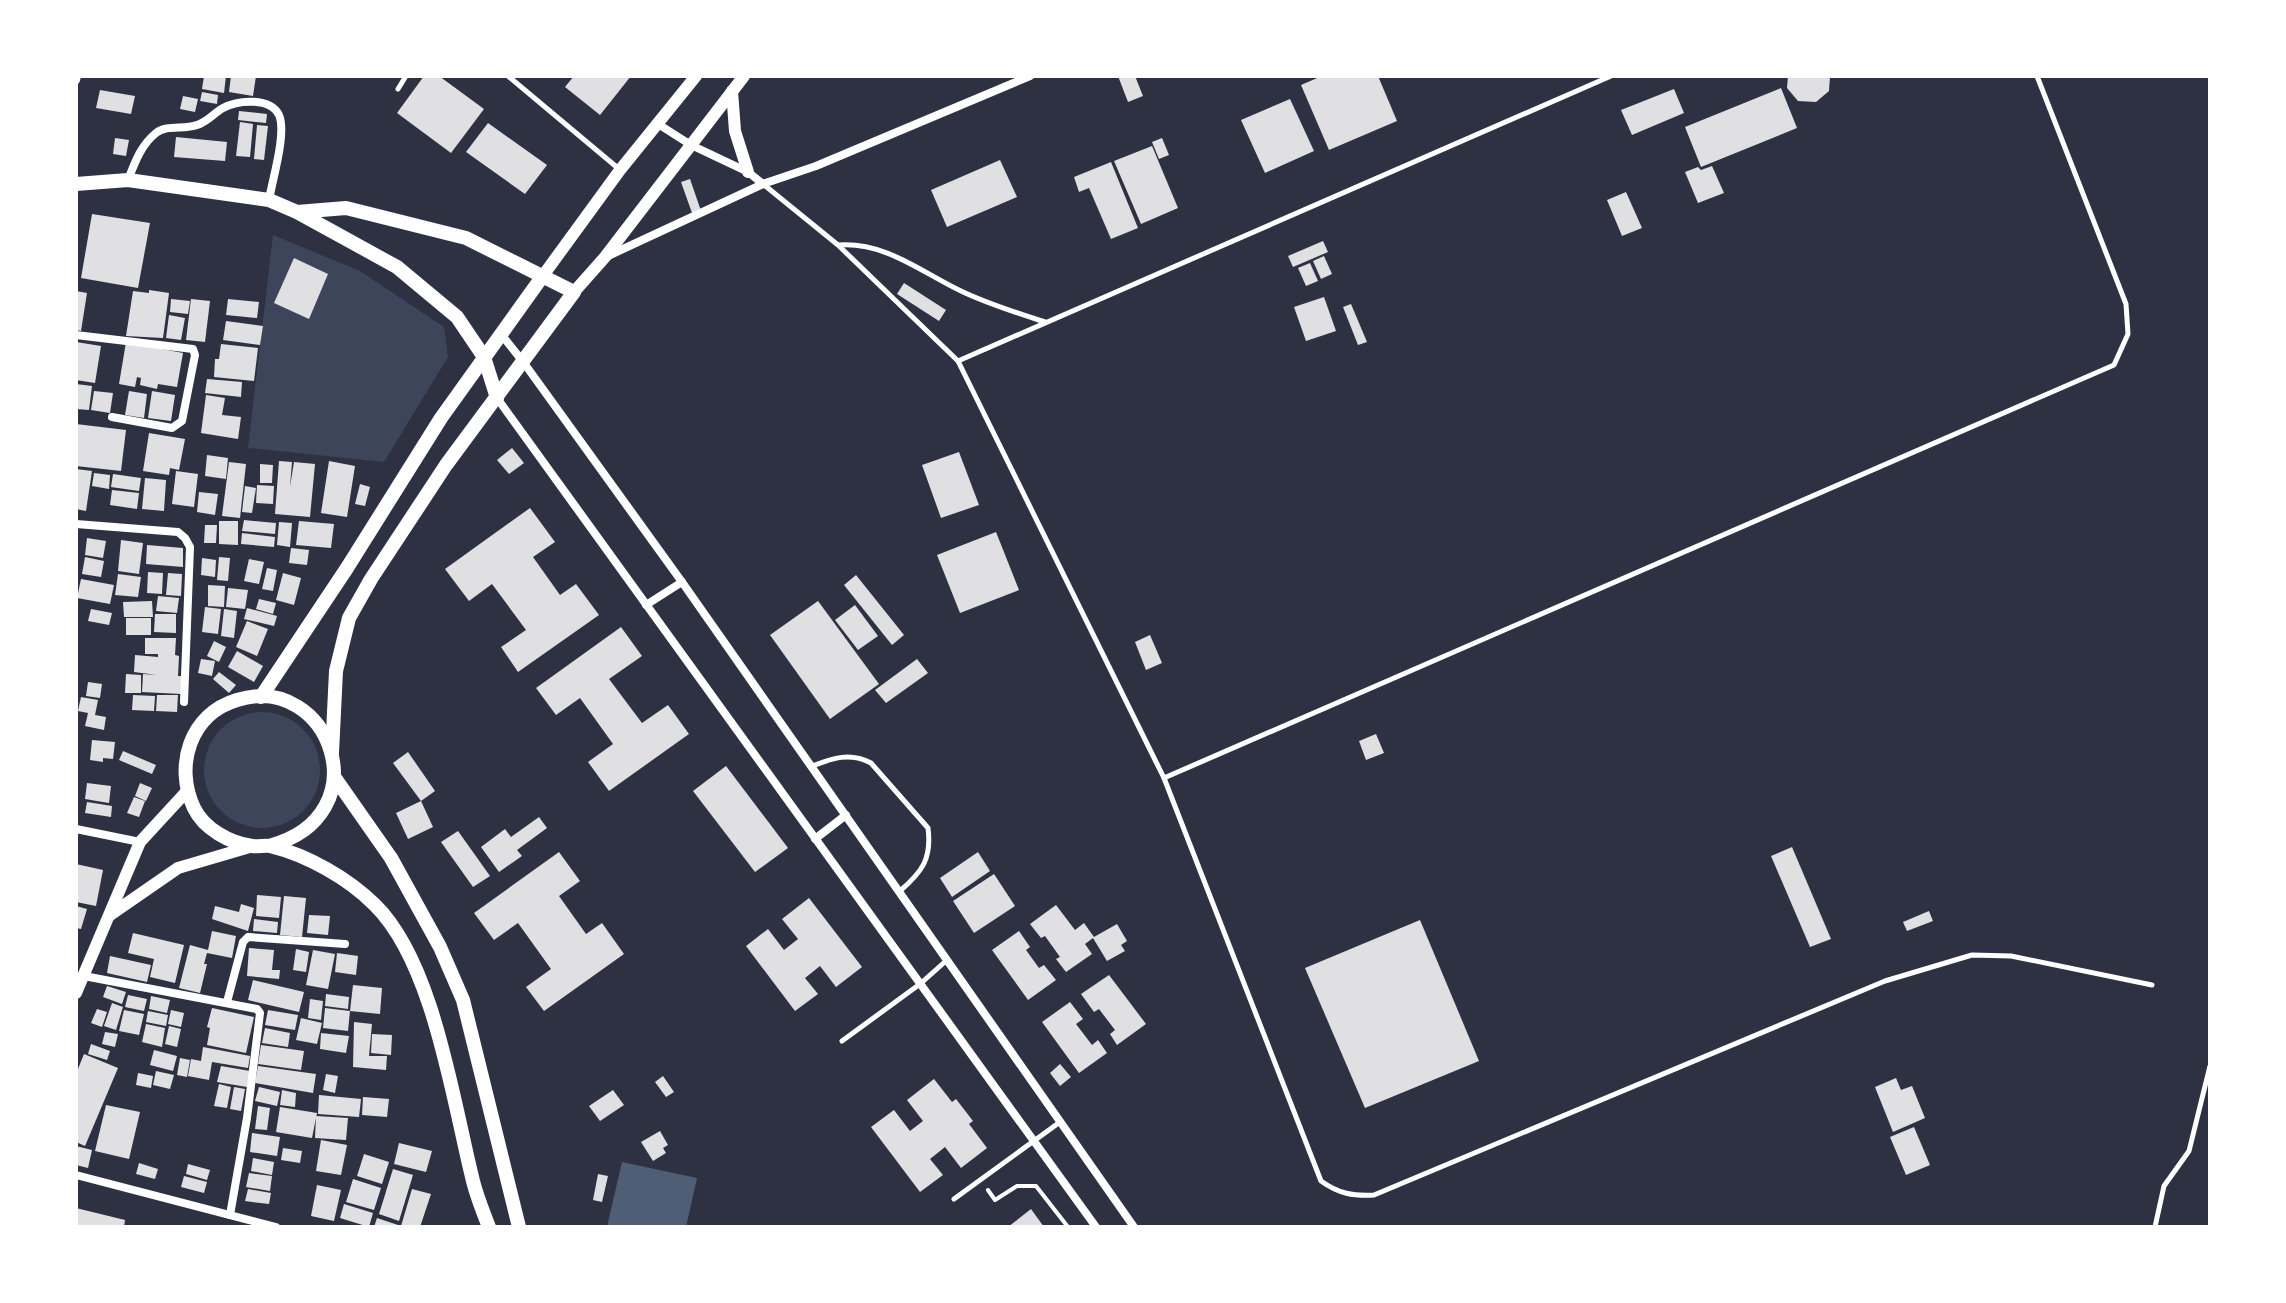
<svg xmlns="http://www.w3.org/2000/svg" width="2286" height="1303" viewBox="0 0 2286 1303" font-family="Barlow,sans-serif">
	<style>
		.green { fill: #3c4559 }
		.water { fill: #4f5d75 }
		.building { fill: #e0e0e3 }
		.lines { fill: none; stroke-linecap: round; stroke-linejoin: round }
		.path { stroke: #fff; stroke-width: 4 }
		.service { stroke: #fff; stroke-width: 5 }
		.minor { stroke: #fff; stroke-width: 8 }
		.tertiary { stroke: #fff; stroke-width: 12 }
		.secondary { stroke: #fff; stroke-width: 14 }
		.primary { stroke: #fff; stroke-width: 14 }
	</style>
	<rect width="100%" height="100%" fill="#2d3142"/>
	<g class="green">
		<path d="M273,235L360,271L444,327L448,357L384,462L248,448Z"/>
		<circle cx="262" cy="770" r="58"/>
	</g>
	<path class="water" d="M622,1162L697,1178L686,1227H607Z"/>
	<g class="building">
		<path d="M204,76H226L224,93L202,89Z"/>
		<path d="M231,76H256L253,96L229,92Z"/>
		<path d="M424,76H439L484,109L451,153L397,113Z"/>
		<path d="M574,76H631L600,115L565,87Z"/>
		<path d="M1118,76H1135L1143,96L1128,102Z"/>
		<path d="M1322,76H1378L1397,121L1329,150L1301,85Z"/>
		<path d="M1788,76H1830L1829,91L1816,102L1798,101L1787,88Z"/>
		<path d="M1781,88L1797,128L1701,167L1685,127Z"/>
		<path d="M1674,89L1684,113L1632,135L1621,110Z"/>
		<path d="M100,90L135,96L131,114L96,108Z"/>
		<path d="M202,92L218,95L217,104L200,101Z"/>
		<path d="M183,96L198,99L195,112L180,109Z"/>
		<path d="M1290,99L1314,151L1265,173L1241,120Z"/>
		<path d="M239,111L267,114L266,123L238,120Z"/>
		<path d="M240,122L253,124L250,157L236,156Z"/>
		<path d="M488,123L547,165L525,194L466,152Z"/>
		<path d="M257,125L268,126L264,160L254,159Z"/>
		<path d="M176,137L227,142L225,161L174,157Z"/>
		<path d="M115,138L129,140L126,156L113,154Z"/>
		<path d="M1162,138L1169,155L1159,159L1152,142Z"/>
		<path d="M1152,146L1178,208L1141,224L1114,161Z"/>
		<path d="M1000,160L1017,197L947,227L931,190Z"/>
		<path d="M1111,162L1138,228L1111,239L1089,188L1079,192L1074,177Z"/>
		<path d="M1712,166L1724,193L1698,203L1685,172L1698,167L1701,170Z"/>
		<path d="M690,179L701,211L692,213L681,182Z"/>
		<path d="M1626,192L1642,228L1622,236L1607,200Z"/>
		<path d="M92,214L150,223L138,288L81,278Z"/>
		<path d="M1323,241L1328,252L1293,267L1288,256Z"/>
		<path d="M1324,256L1332,274L1321,279L1313,261Z"/>
		<path d="M294,258L328,274L309,319L274,303Z"/>
		<path d="M1310,263L1318,281L1306,286L1298,268Z"/>
		<path d="M904,283L946,310L939,321L897,294Z"/>
		<path d="M149,290L169,293L163,338L126,336L133,291L149,293Z"/>
		<path d="M76,291L87,293L81,331L76,330Z"/>
		<path d="M1324,297L1336,331L1306,341L1294,307Z"/>
		<path d="M171,299L190,301L188,314L170,312Z"/>
		<path d="M191,299L210,301L205,342L186,340Z"/>
		<path d="M228,299L259,302L257,318L226,315Z"/>
		<path d="M1351,304L1367,342L1358,345L1343,307Z"/>
		<path d="M169,315L185,318L181,340L166,338Z"/>
		<path d="M226,321L263,326L260,345L223,340Z"/>
		<path d="M76,342L101,346L95,383L76,380Z"/>
		<path d="M126,342L183,353L177,387L158,384L157,389L140,385L141,378L137,377L135,387L119,384Z"/>
		<path d="M221,344L258,348L254,381L214,377L215,359H219Z"/>
		<path d="M207,379L242,382L241,397L205,393Z"/>
		<path d="M76,384L92,386L89,410L76,409Z"/>
		<path d="M94,391L113,393L110,413L91,410Z"/>
		<path d="M129,391L147,394L144,418L125,415Z"/>
		<path d="M152,391L175,395L171,421L148,418Z"/>
		<path d="M206,395L225,398L222,415L241,417L238,439L201,433Z"/>
		<path d="M76,424L126,430L121,471L76,466Z"/>
		<path d="M149,433L185,439L179,470L170,468L169,475L143,471Z"/>
		<path d="M512,448L524,463L509,474L497,460Z"/>
		<path d="M959,452L979,505L941,518L922,465Z"/>
		<path d="M207,455L228,458L226,479L205,476Z"/>
		<path d="M279,461L292,462L290,487L294,462L315,464L310,517L275,514Z"/>
		<path d="M329,461L355,466L347,517L321,513Z"/>
		<path d="M229,462L246,464L240,518L222,516Z"/>
		<path d="M260,464L273,465L272,483H260Z"/>
		<path d="M76,469L92,471L86,511L76,509Z"/>
		<path d="M176,471L198,474L194,507L172,504Z"/>
		<path d="M94,473L110,475L109,489L92,486Z"/>
		<path d="M113,474L141,478L139,491L111,487Z"/>
		<path d="M145,478L166,480L164,511L142,509Z"/>
		<path d="M360,484L370,487L365,506L355,504Z"/>
		<path d="M257,485L274,486L273,504L256,503Z"/>
		<path d="M245,486L256,488L252,513L242,512Z"/>
		<path d="M112,490L139,493L137,509L110,505Z"/>
		<path d="M199,492L218,494L215,515L197,512Z"/>
		<path d="M530,508L555,542L533,557L560,595L576,584L599,615L518,672L501,647L526,630L492,584L469,601L445,569Z"/>
		<path d="M244,520L276,523L275,534L242,531Z"/>
		<path d="M219,521H238V545L219,544Z"/>
		<path d="M299,521L334,524L331,548L296,545Z"/>
		<path d="M279,522L292,523L290,547L277,545Z"/>
		<path d="M205,525H217L216,543H204Z"/>
		<path d="M996,532L1019,590L960,613L937,555Z"/>
		<path d="M242,533L275,537L274,547L241,544Z"/>
		<path d="M87,538L106,541L103,558L85,555Z"/>
		<path d="M121,540L143,543L139,574L118,571Z"/>
		<path d="M147,545L183,548V567L146,564Z"/>
		<path d="M291,548L309,550L307,565L289,563Z"/>
		<path d="M85,557L104,561L101,577L82,574Z"/>
		<path d="M219,557L230,558L228,581L217,580Z"/>
		<path d="M202,558L216,560L215,577L201,575Z"/>
		<path d="M249,559L264,562L259,584L244,581Z"/>
		<path d="M267,568L277,570L273,591L262,589Z"/>
		<path d="M148,572L163,573L162,594L147,593Z"/>
		<path d="M168,573L182,574L181,596L166,595Z"/>
		<path d="M283,573L301,578L294,605L276,600Z"/>
		<path d="M118,574L141,577L138,597L115,595Z"/>
		<path d="M856,575L904,635L892,645L844,585Z"/>
		<path d="M81,579L114,585L110,604L77,598Z"/>
		<path d="M208,585L225,586L224,607L208,606Z"/>
		<path d="M228,588L248,590L245,609L226,607Z"/>
		<path d="M158,596L179,598L177,613L156,611Z"/>
		<path d="M259,599L276,603L273,614L256,609Z"/>
		<path d="M152,601L153,617H124L123,602Z"/>
		<path d="M818,601L879,684L830,719L770,635Z"/>
		<path d="M855,605L878,636L858,650L835,620Z"/>
		<path d="M205,607L221,609L218,634L202,632Z"/>
		<path d="M247,608L277,616L274,626L244,619Z"/>
		<path d="M91,609L112,613L109,625L88,621Z"/>
		<path d="M224,609L237,611L234,638L221,636Z"/>
		<path d="M155,614H176V633L154,632Z"/>
		<rect x="126" y="618" width="25" height="17"/>
		<path d="M247,621L268,629L257,656L236,647Z"/>
		<path d="M621,627L642,656L609,679L642,723L668,705L689,734L609,791L588,762L613,744L580,698L556,715L536,688Z"/>
		<path d="M1150,635L1162,663L1146,670L1135,642Z"/>
		<path d="M145,638H176L175,655L179,656L178,676H182L181,694L142,692L143,674L157,675L134,672L135,655L158,657V654H145Z"/>
		<path d="M214,641L226,647L219,662L207,656Z"/>
		<path d="M237,651L263,666L254,682L228,667Z"/>
		<path d="M201,659L215,661L212,676L198,673Z"/>
		<path d="M917,659L928,673L886,703L875,690Z"/>
		<path d="M219,672L236,685L229,693L213,679Z"/>
		<path d="M126,674L141,675V693H125Z"/>
		<path d="M88,682L102,684L100,698L86,696Z"/>
		<path d="M133,695L155,696L154,711L132,710Z"/>
		<path d="M157,695H178L177,712L156,711Z"/>
		<path d="M81,697L98,700L95,715L106,717L104,730L85,726L88,713L78,711Z"/>
		<path d="M1376,734L1384,753L1366,760L1359,741Z"/>
		<path d="M92,740L115,742L113,759L103,758V762L90,760Z"/>
		<path d="M123,751L156,765L152,774L119,760Z"/>
		<path d="M408,752L435,791L421,801L393,763Z"/>
		<path d="M726,766L788,848L755,872L693,791Z"/>
		<path d="M87,783L111,786L109,803L85,799Z"/>
		<path d="M140,783L152,788L146,801L135,796Z"/>
		<path d="M134,797L145,801L139,817L127,813Z"/>
		<path d="M421,801L433,827L408,839L396,813Z"/>
		<path d="M87,802L112,806L111,817L85,813Z"/>
		<path d="M539,817L547,828L517,850L522,856L499,872L481,847L505,829L511,837Z"/>
		<path d="M458,831L490,876L473,887L441,842Z"/>
		<path d="M1792,847L1831,939L1810,947L1771,856Z"/>
		<path d="M559,852L580,881L559,896L586,934L602,923L624,954L544,1011L526,987L551,969L518,923L494,940L474,913Z"/>
		<path d="M978,852L990,871L952,897L940,878Z"/>
		<path d="M76,864L103,870L96,906L76,902Z"/>
		<path d="M994,874L1015,906L974,933L953,901Z"/>
		<path d="M257,895L281,897L279,918L256,916Z"/>
		<path d="M284,896L306,898L302,937L280,935Z"/>
		<path d="M809,898L862,967L836,987L820,966L805,978L818,994L795,1011L746,946L768,929L784,950L798,939L782,919Z"/>
		<path d="M241,904L254,908L248,931L212,919L215,906L239,912Z"/>
		<path d="M1056,905L1075,930L1084,923L1094,937L1117,924L1127,941L1121,945L1125,951L1107,961L1093,938L1085,944L1092,954L1066,972L1056,959L1060,957L1045,936L1041,938L1030,924Z"/>
		<path d="M76,906L87,909L81,929L76,928Z"/>
		<path d="M1929,911L1933,921L1907,931L1903,922Z"/>
		<path d="M309,915L330,916L328,935L307,933Z"/>
		<path d="M254,919L278,922L277,933L253,931Z"/>
		<path d="M1420,920L1479,1061L1365,1108L1305,968Z"/>
		<path d="M212,931L236,936L232,958L207,953L204,964H207L200,993L179,988L190,945L208,950Z"/>
		<path d="M1019,931L1030,947L1026,950L1039,968L1044,965L1056,980L1028,1000L992,950Z"/>
		<path d="M133,933L184,945L175,983L150,977L154,959L128,953Z"/>
		<path d="M249,948L274,950L272,970H280L279,979L247,976Z"/>
		<path d="M296,949L309,952L306,972L293,970Z"/>
		<path d="M313,950L335,954L328,989L306,985Z"/>
		<path d="M337,953L358,956L356,975L335,972Z"/>
		<path d="M110,956L151,965L147,982L107,973Z"/>
		<path d="M1109,975L1146,1024L1117,1045L1110,1034L1115,1030L1099,1009L1094,1012L1081,994Z"/>
		<path d="M253,980L304,992L299,1012L248,1000Z"/>
		<path d="M353,985L382,988L380,1014L350,1011Z"/>
		<path d="M107,986L126,992L122,1004L103,997Z"/>
		<path d="M326,994L349,997L348,1009L325,1006Z"/>
		<path d="M128,995L147,999L144,1011L125,1007Z"/>
		<path d="M151,996L170,1000L167,1013L149,1009Z"/>
		<path d="M310,999L323,1001L321,1020L308,1018Z"/>
		<path d="M1070,1002L1083,1019L1076,1024L1092,1045L1098,1040L1107,1053L1079,1073L1042,1022Z"/>
		<path d="M112,1003L123,1007L116,1030L104,1026Z"/>
		<path d="M212,1008L254,1017L246,1053L207,1045L210,1028L207,1027Z"/>
		<path d="M325,1008L350,1011L348,1031L323,1028Z"/>
		<path d="M97,1009L107,1012L102,1027L91,1023Z"/>
		<path d="M124,1010L144,1014L139,1035L119,1031Z"/>
		<path d="M171,1010L184,1013L181,1027L168,1024Z"/>
		<path d="M268,1010L298,1015L295,1030L265,1025Z"/>
		<path d="M148,1011L168,1015L166,1026L146,1022Z"/>
		<path d="M301,1018L322,1023L317,1044L296,1040Z"/>
		<path d="M354,1022L372,1024L369,1056H387L386,1070L353,1067Z"/>
		<path d="M146,1024L165,1028L162,1047L142,1042Z"/>
		<path d="M169,1026L181,1029L177,1047L165,1044Z"/>
		<path d="M265,1028L290,1033L288,1047L262,1043Z"/>
		<path d="M105,1032L118,1034L115,1047L102,1044Z"/>
		<path d="M321,1033L349,1036L346,1053L320,1049Z"/>
		<path d="M372,1034L392,1035L391,1055L371,1053Z"/>
		<path d="M91,1044L110,1051L107,1060L88,1054Z"/>
		<path d="M261,1045L304,1051L301,1070L258,1064Z"/>
		<path d="M203,1047L250,1056L248,1068L212,1062L209,1080L188,1076L191,1059L201,1061Z"/>
		<path d="M154,1050L177,1056L173,1071L150,1065Z"/>
		<path d="M84,1054L118,1068L85,1146L76,1142V1074Z"/>
		<path d="M180,1058L190,1060L187,1077L177,1075Z"/>
		<path d="M1060,1064L1071,1077L1060,1086L1050,1073Z"/>
		<path d="M221,1066L250,1071L247,1087L217,1082Z"/>
		<path d="M258,1066L316,1074L313,1093L255,1083Z"/>
		<path d="M156,1071L174,1075L170,1089L153,1085Z"/>
		<path d="M138,1073L153,1076L151,1088L136,1085Z"/>
		<path d="M326,1074L338,1076L335,1093L323,1090Z"/>
		<path d="M663,1076L674,1092L666,1097L655,1082Z"/>
		<path d="M1896,1078L1901,1090L1912,1086L1925,1118L1893,1132L1875,1087Z"/>
		<path d="M934,1079L952,1102L956,1099L973,1121L969,1124L987,1148L961,1168L945,1147L930,1159L943,1175L920,1192L871,1127L894,1110L910,1131L923,1121L907,1100Z"/>
		<path d="M219,1084L231,1087L227,1108L214,1106Z"/>
		<path d="M234,1087L245,1089L241,1111L230,1109Z"/>
		<path d="M259,1087L280,1092L277,1106L255,1101Z"/>
		<path d="M282,1090L296,1093L295,1107L280,1105Z"/>
		<path d="M613,1090L624,1105L600,1121L589,1106Z"/>
		<path d="M319,1095L361,1099L359,1117L318,1114Z"/>
		<path d="M363,1097L389,1099L387,1117L362,1115Z"/>
		<path d="M106,1105L140,1112L129,1159L95,1151Z"/>
		<path d="M258,1106L270,1108L267,1130L255,1129Z"/>
		<path d="M280,1107L317,1113L312,1138L276,1132Z"/>
		<path d="M316,1116L348,1118L346,1140L315,1138Z"/>
		<path d="M1914,1127L1930,1165L1906,1175L1890,1137Z"/>
		<path d="M660,1131L668,1145L663,1148L666,1153L653,1161L641,1142Z"/>
		<path d="M252,1133L280,1137L277,1156L250,1152Z"/>
		<path d="M321,1140L347,1145L341,1175L316,1171Z"/>
		<path d="M399,1143L432,1151L426,1172L394,1164Z"/>
		<path d="M76,1146L92,1150L88,1168L76,1165Z"/>
		<path d="M283,1148L302,1151L300,1163L281,1160Z"/>
		<path d="M364,1154L389,1162L382,1184L357,1176Z"/>
		<path d="M253,1158L274,1162L272,1175L251,1171Z"/>
		<path d="M139,1163L158,1169L155,1179L136,1174Z"/>
		<path d="M188,1164L210,1170L207,1180L186,1174Z"/>
		<path d="M393,1169L413,1175L399,1221L379,1214Z"/>
		<path d="M249,1173L272,1176L270,1191L246,1187Z"/>
		<path d="M598,1174L608,1176L602,1202L593,1200Z"/>
		<path d="M184,1176L207,1182L204,1193L181,1187Z"/>
		<path d="M353,1179L381,1188L374,1210L346,1202Z"/>
		<path d="M317,1185L341,1190L334,1221L311,1216Z"/>
		<path d="M248,1189L271,1193L269,1204L245,1201Z"/>
		<path d="M412,1189L431,1194L420,1227H374L377,1218L401,1226Z"/>
		<path d="M344,1204L373,1213L369,1227L340,1218Z"/>
		<path d="M76,1208L125,1220L124,1227H76Z"/>
		<path d="M1031,1209L1044,1227H1008Z"/>
	</g>
	<g class="lines">
		<path class="path" d="M988,1190L995,1200L1017,1186H1036L1068,1227"/>
		<g class="service">
			<path d="M508,76L619,169"/>
			<path d="M398,89L406,76"/>
			<path d="M763,184L838,245L958,361L1164,778L1321,1181C1339,1194 1353,1196 1374,1195L1885,981L1972,955L2011,956L2152,985"/>
			<path d="M839,245C886,242 921,272 961,291C988,304 1017,313 1045,322"/>
			<path d="M958,361L1611,76"/>
			<path d="M812,766C833,758 850,752 871,763L928,828C932,859 922,872 900,891"/>
			<path d="M1164,778L2114,365L2128,334L2126,304L2037,76"/>
			<path d="M842,1041L920,984L947,960"/>
			<path d="M954,1199L1060,1122"/>
			<path d="M2155,1227L2164,1186L2189,1151L2210,1066"/>
		</g>
		<g class="minor">
			<path d="M76,80L77,76"/>
			<path d="M658,124L691,145L748,172L763,184"/>
			<path d="M128,180C135,162 141,145 156,133C167,124 184,130 197,125C207,122 214,113 223,108C238,100 270,97 279,115C287,133 272,181 269,200"/>
			<path d="M608,256L763,184L816,166L1030,76"/>
			<path d="M501,334L524,363L682,582L1134,1227"/>
			<path d="M76,335L193,349L195,355L182,421L172,428L112,417"/>
			<path d="M497,398L1096,1227"/>
			<path d="M76,524L178,532L185,538L190,547L184,702"/>
			<path d="M646,605L682,582"/>
			<path d="M76,829L140,842"/>
			<path d="M815,839L846,815"/>
			<path d="M84,976L257,1009L260,1013L247,1118L230,1215"/>
			<path d="M227,1002L243,942L248,937L345,944"/>
			<path d="M76,1175L276,1227"/>
		</g>
		<g class="tertiary">
			<path d="M732,91L735,131L748,172"/>
			<path d="M542,277L620,170L696,76"/>
			<path d="M574,292L605,257L744,76"/>
			<path d="M110,915L178,868L253,846"/>
			<path d="M76,993L140,842L187,791"/>
		</g>
		<g class="secondary">
			<path d="M76,184L128,180L269,200L297,212L397,267L457,317L484,357L497,398"/>
			<path d="M297,212L346,208L466,238L574,292L446,465L371,579L349,618L336,671L332,753"/>
			<path d="M261,697L347,568L441,418L542,277"/>
		</g>
		<g class="primary">
			<path d="M335,778L391,858L440,947L463,1000L519,1227"/>
			<path d="M269,846C383,816 330,671 237,700C190,714 174,766 194,808C204,829 230,843 252,846C258,847 265,845 270,846C307,855 348,878 375,905C434,963 453,1102 473,1181C477,1197 483,1212 489,1227"/>
		</g>
	</g>
	<rect width="2286" height="1303" fill="none" stroke="#ffffff" stroke-width="156"/>
</svg>
